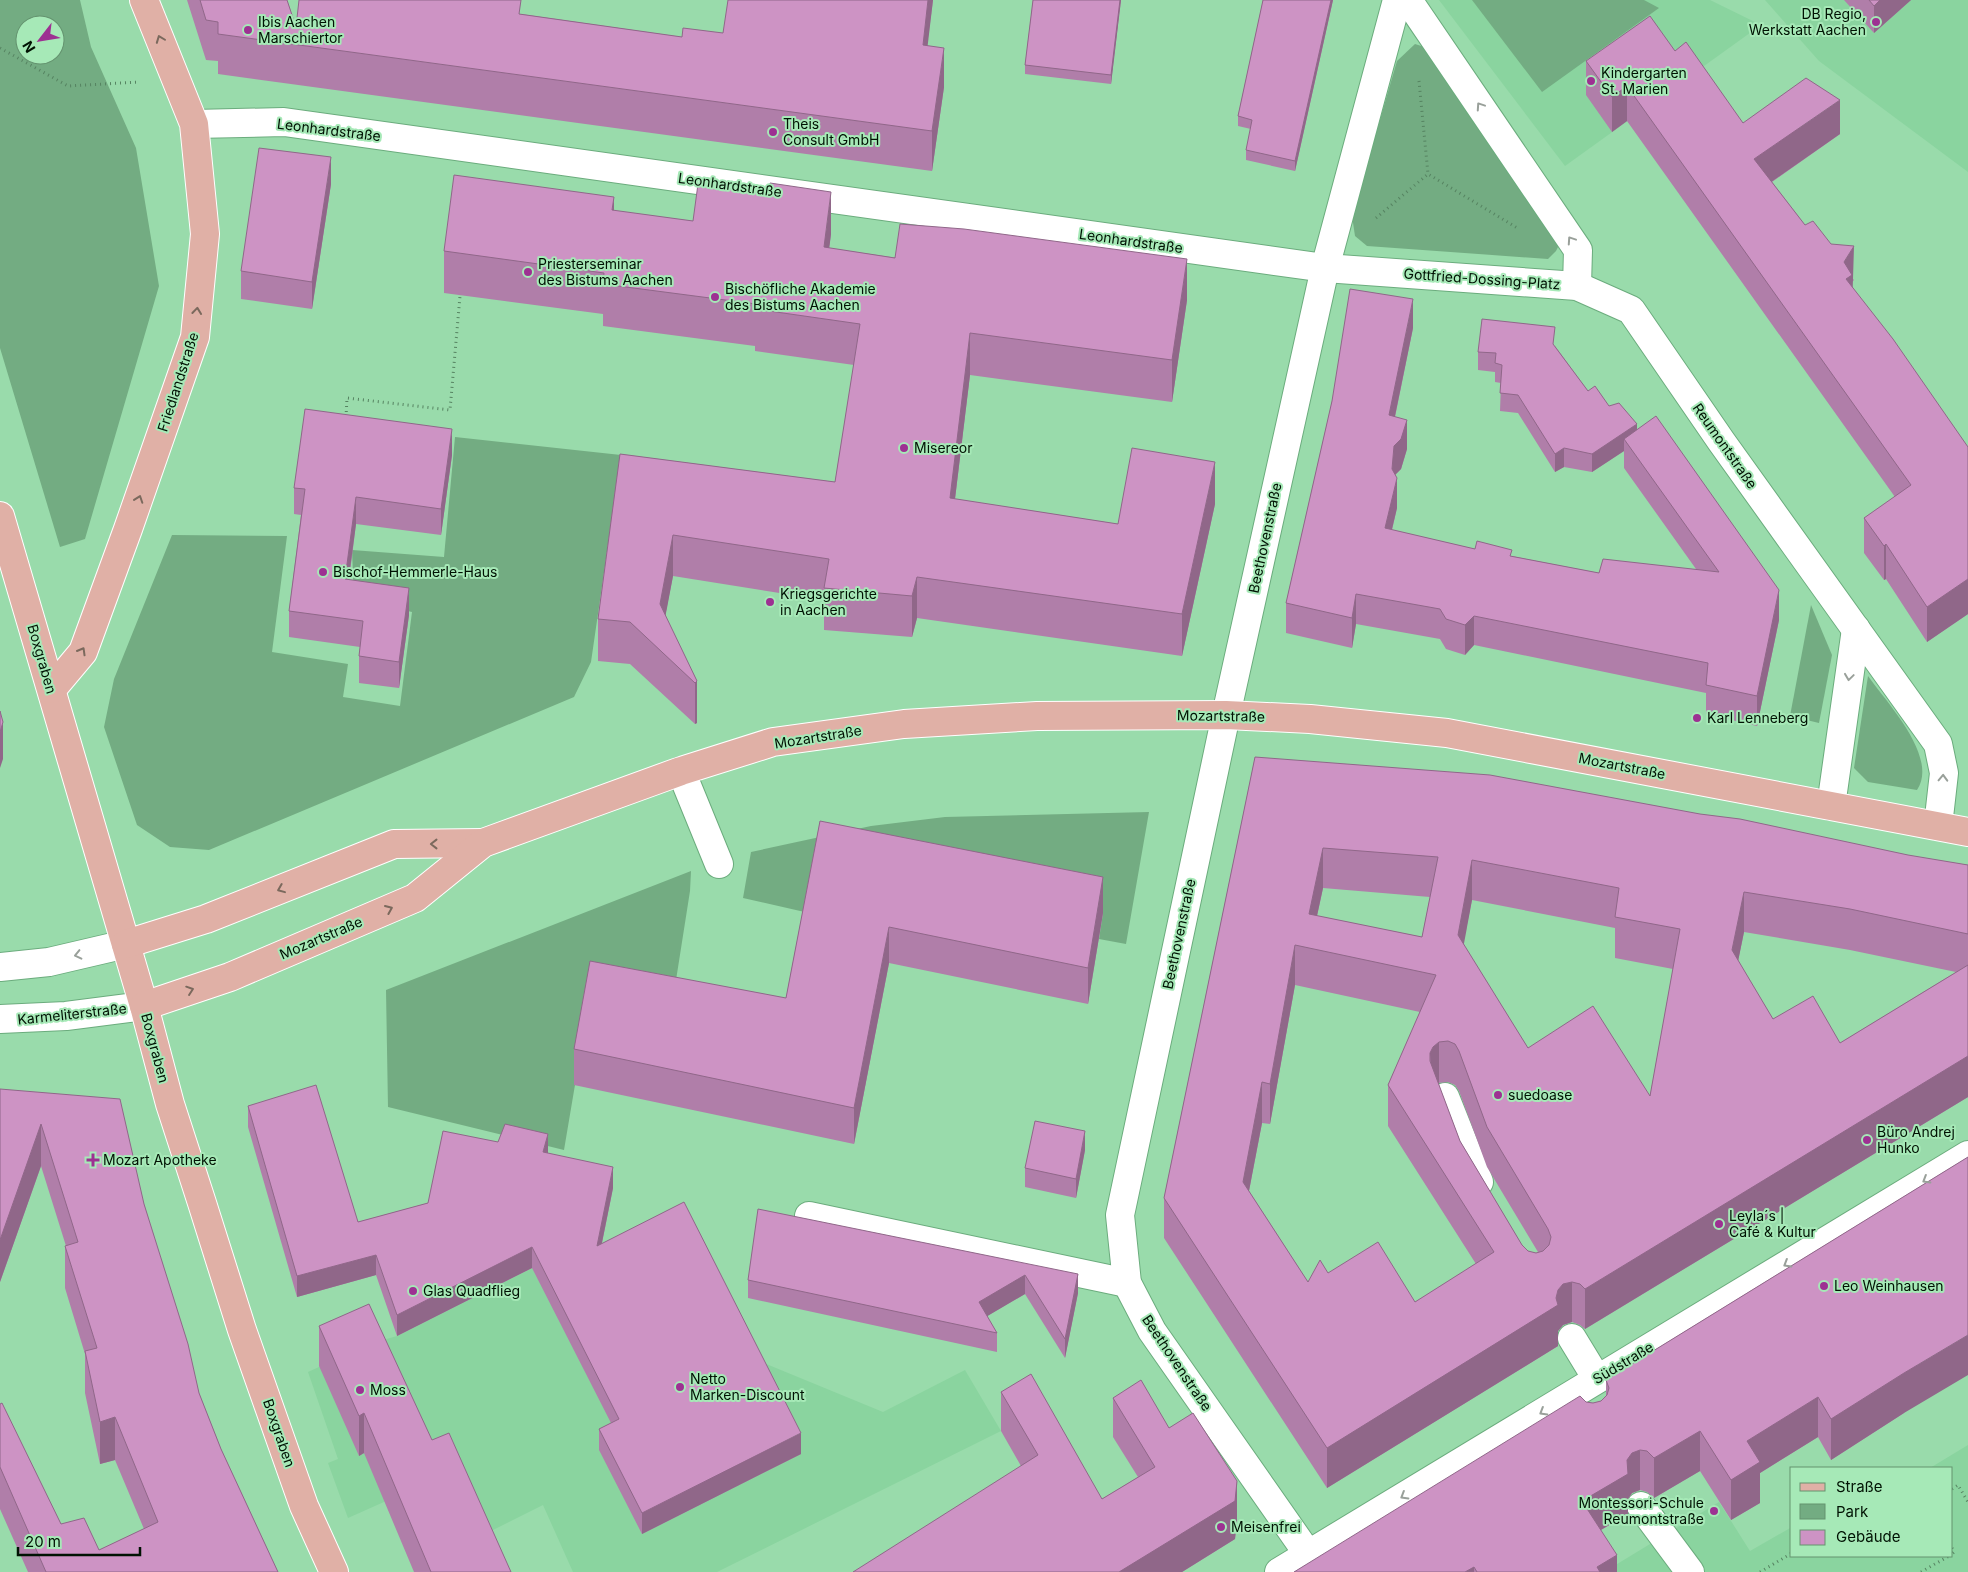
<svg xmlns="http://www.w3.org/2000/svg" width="1968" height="1572" viewBox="0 0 1968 1572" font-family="Inter,sans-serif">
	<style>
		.built { fill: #8ad49f }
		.green { fill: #73ac82; fill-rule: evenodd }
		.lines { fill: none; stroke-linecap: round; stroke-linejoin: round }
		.minor-casing { stroke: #6bac7d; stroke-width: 30 }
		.major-casing { stroke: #fff; stroke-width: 30 }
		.path { stroke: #568361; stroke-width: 3; stroke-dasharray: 1 4; stroke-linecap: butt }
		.minor { stroke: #fff; stroke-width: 28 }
		.major { stroke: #e0b0a6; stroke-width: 28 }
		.wall { fill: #b07ea9; fill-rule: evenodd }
		.shaded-wall { fill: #906789 }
		.building { fill: #cd93c4; stroke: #906789; fill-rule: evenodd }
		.oneway { stroke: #7b695d }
		.oneway2 { stroke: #99a09a }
		.poi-dot { fill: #9d3192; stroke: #a6e9b7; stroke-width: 2 }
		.labels { text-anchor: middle; stroke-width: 4; stroke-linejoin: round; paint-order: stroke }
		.poi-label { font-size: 14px; fill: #001203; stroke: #a6e9b7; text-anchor: start }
		.street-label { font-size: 14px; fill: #001203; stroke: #a6e9b7 }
	</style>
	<rect width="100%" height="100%" fill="#99dbab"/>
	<g class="built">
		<path d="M1439,0H1710L1761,25L1565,166Z"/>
		<path d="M1765,0H1968V172L1819,61Z"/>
		<path d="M532,1268L883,1412L965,1370L1001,1431L717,1572H573L543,1505L477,1538L449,1473L348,1518L328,1463L338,1459L308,1372L369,1344L397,1336Z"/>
		<path d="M1968,1445V1572H1611L1609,1569L1719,1502L1750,1551L1792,1527V1556H1952V1468H1930Z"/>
	</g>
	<g class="green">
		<path d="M0,0H80L91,47L136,148L159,286L85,539L60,547L0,348ZM25,25H55V55H25Z"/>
		<path d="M1472,0H1644L1659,8L1542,92Z"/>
		<path d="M1415,44L1434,50L1561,241L1556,251L1548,259L1367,246L1355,236L1352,216L1397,61Z"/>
		<path d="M455,437L621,455L591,662L574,697L209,850L170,847L137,825L104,727L114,679L172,535L287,536L272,652L348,664L343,697L400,706L412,612L354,599L352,550L444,557Z"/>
		<path d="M1811,605L1832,655L1819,723L1790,716Z"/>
		<path d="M1868,676C1887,703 1939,757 1917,790L1868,782L1854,768Z"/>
		<path d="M1149,812L1126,944L1099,939L1103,913H809L743,898L751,852L871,826L945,817Z"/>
		<path d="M691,871L690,891L671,1012L590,996L564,1150L388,1107L386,990Z"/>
	</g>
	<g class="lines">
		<g class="minor-casing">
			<g id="minor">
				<path d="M1408,0L1578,250L1577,286"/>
				<path d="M194,124L284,122L1325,268L1577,286L1631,310L1721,441L1938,744L1944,773L1938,826"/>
				<path d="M681,771L719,864"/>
				<path d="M1831,806L1856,629"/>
				<path d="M0,967L49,962L126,944"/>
				<path d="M0,1019L66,1016L144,1006"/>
				<path d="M1445,1097L1479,1182"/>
				<path d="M809,1216L1127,1283"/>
				<path d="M1572,1338L1597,1379"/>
				<path d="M1641,1506L1690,1572"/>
				<path d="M1308,1554L1152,1331L1127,1283L1120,1215L1226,715L1325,268L1397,0"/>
				<path d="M1279,1572L1968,1155"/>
			</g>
		</g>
		<g class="major-casing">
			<g id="major">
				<path d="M0,516L144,1006L170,1104L202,1203L242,1330L304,1506L334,1572"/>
				<path d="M52,689L83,652L128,529L195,337L205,234L194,124L144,0"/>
				<path d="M126,944L206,919L394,844L483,843"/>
				<path d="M144,1006L230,977L415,898L483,843L681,771L773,742L904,724L1037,716L1226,715L1310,719L1447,733L1968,832"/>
			</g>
		</g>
		<g class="path">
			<path d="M0,48L68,86L139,82"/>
			<path d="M1419,81L1428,174"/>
			<path d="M1376,218L1428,174L1519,229"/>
			<path d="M346,417L347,398L450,410L460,296"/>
			<path d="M1952,1489L1958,1485L1968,1502"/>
			<path d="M1952,1548L1954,1552L1952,1554"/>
			<path d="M1760,1572L1792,1553"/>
			<path d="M1921,1572L1949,1556"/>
		</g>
		<use href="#minor" class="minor"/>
		<use href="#major" class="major"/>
	</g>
	<g class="wall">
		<path d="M187,0H287L296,27L521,14L682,37L723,33L933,0L927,46L944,87L932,171L218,74V61L206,60Z"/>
		<path d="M1033,0H1121L1111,84L1025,74V65Z"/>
		<path d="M1263,0H1333L1295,171L1246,160V150L1251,129L1238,126V116Z"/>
		<path d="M1844,0H1911L1874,33Z"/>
		<path d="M1675,51L1743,123L1840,134L1772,182L1805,225L1854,280L1852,282V287L1968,447V614L1927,642L1886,579L1884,580L1864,553V518L1895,497L1627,121L1612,132L1586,95V61Z"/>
		<path d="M331,184L312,309L241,299V271Z"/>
		<path d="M614,211L693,221L831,234L829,248L1187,300L1172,402L970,375L955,499L1118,524L1215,504L1182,656L917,618L912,637L824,630V600L673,576L665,616L697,681V723L695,724L630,664L598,661V619L620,454L835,482L854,365L755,351V346L603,326V314L444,293V251Z"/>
		<path d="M1413,328L1395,417L1407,449L1401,469L1395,475L1397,508L1392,530L1475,549L1599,573L1696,569L1624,468V451L1592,472L1564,467L1555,472L1518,413L1500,411L1501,383L1495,382V372L1478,370V352L1555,346L1588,391L1609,406L1637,430L1779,620L1757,726L1706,714V693L1474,645L1465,655L1446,649L1440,639L1356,624L1352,648L1286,633V603L1332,401Z"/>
		<path d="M452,455L441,535L356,524L349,580L409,615L399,688L359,683V656L360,647L289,637V611L301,515L294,514V488Z"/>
		<path d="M1255,757L1968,865V1097L1585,1329L1580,1325L1572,1322L1563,1325L1558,1331V1346L1327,1488L1164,1238V1198ZM1323,888L1430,897L1422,937L1317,916ZM1472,900L1615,928V958L1673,969L1650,1096L1528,1048L1463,944ZM1744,932L1850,950L1956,972L1840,1043L1773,1019L1738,961ZM1295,985L1420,1012L1388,1085V1126L1476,1264L1415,1302L1328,1273L1308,1282L1249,1191L1262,1123L1270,1124ZM1448,1082L1455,1085L1459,1091L1487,1167L1538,1252L1536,1253L1528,1251L1522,1245L1460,1141L1438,1083Z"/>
		<path d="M820,821L1103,913L1088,1004L889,963L854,1144L574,1085V1049L786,998Z"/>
		<path d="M0,1089L144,1204L199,1393L221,1449L278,1572H28L0,1509V1404L61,1524L99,1550L144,1529L115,1460L100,1464L85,1393V1354L65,1288V1246H66L41,1166L0,1282Z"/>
		<path d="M248,1106L358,1222L428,1203L548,1154L613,1188L602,1243L801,1454L642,1534L599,1450V1429L611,1423L532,1268L397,1336L376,1275L297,1297L248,1127Z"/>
		<path d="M1085,1150L1076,1198L1025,1187V1168Z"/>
		<path d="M1968,1157L1904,1413L1831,1460L1818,1437L1760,1473V1503L1731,1520L1700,1471L1654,1498L1647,1492L1640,1490L1632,1493L1628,1499V1514L1601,1530L1617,1572H1294L1586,1402L1593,1403L1601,1401L1606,1396V1380Z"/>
		<path d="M1078,1274V1293L1065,1358L1025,1294L987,1316L997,1333V1352L748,1298V1280Z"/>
		<path d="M319,1326L432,1440L511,1572H414L364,1453L359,1456L319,1366Z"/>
		<path d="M1001,1392L1102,1499L1138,1477L1113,1437V1398L1169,1428L1237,1520L1235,1539L1182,1572L1021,1466L1001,1431Z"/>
	</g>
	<g class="shaded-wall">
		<path d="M928,0H933L923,85V45Z"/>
		<path d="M1120,0H1121L1111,84V75Z"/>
		<path d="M1331,0H1333L1295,171V161Z"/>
		<path d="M1880,0H1911L1874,33V6Z"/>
		<path d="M944,48V87L932,171V131Z"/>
		<path d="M1627,86V121L1612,132V97Z"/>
		<path d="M1840,100V134L1754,194V159Z"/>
		<path d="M331,157V184L312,309V282Z"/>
		<path d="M831,192V234L824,289V247Z"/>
		<path d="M614,197V238L612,210Z"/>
		<path d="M1854,246L1852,310L1846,314L1844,262Z"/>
		<path d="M1187,259V300L1172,402V360Z"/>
		<path d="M1413,299V328L1389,445V415Z"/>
		<path d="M970,333V375L950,540V498Z"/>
		<path d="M1407,420V449L1401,469L1394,476L1392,469L1394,446Z"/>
		<path d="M1637,424V442L1624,439V451L1592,472V454Z"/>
		<path d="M452,429V455L441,535V509Z"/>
		<path d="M1564,448V467L1555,472V454Z"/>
		<path d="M1215,462V504L1182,656V614Z"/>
		<path d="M1397,478V508L1385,558V528Z"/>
		<path d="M356,497V524L345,606V579Z"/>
		<path d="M673,535V576L660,645V604Z"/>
		<path d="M1886,544V579L1884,580V546Z"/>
		<path d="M917,577V618L912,637V596Z"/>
		<path d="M1968,579V614L1927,642V607Z"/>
		<path d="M409,588V615L399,688V662Z"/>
		<path d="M1779,590V620L1757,726V696Z"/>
		<path d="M1356,594V624L1352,648V618Z"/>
		<path d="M1474,616V645L1465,655V625Z"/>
		<path d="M697,681V723L695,724V683Z"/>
		<path d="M3,722V759L0,768V732Z"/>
		<path d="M1323,848V888L1310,948L1309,914Z"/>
		<path d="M1472,860V900L1458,976V935Z"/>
		<path d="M1103,877V913L1088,1004V968Z"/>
		<path d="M1744,892V932L1732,991V950Z"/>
		<path d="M889,927V963L854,1144V1108Z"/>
		<path d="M1295,945V985L1270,1124V1084Z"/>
		<path d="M1439,1042V1083L1433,1087L1430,1053L1433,1047Z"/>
		<path d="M1968,1056V1097L1585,1329V1289Z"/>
		<path d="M1262,1082V1123L1243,1222V1182Z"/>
		<path d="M41,1124V1166L0,1282V1240Z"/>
		<path d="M1085,1131V1150L1076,1198V1179Z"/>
		<path d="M548,1134V1155L543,1152Z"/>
		<path d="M613,1167V1188L597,1267V1246Z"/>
		<path d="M532,1247V1268L397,1336V1315Z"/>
		<path d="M376,1255V1275L297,1297V1276Z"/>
		<path d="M1078,1274V1293L1065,1358V1339Z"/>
		<path d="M1025,1275V1294L979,1321V1302Z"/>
		<path d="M1572,1282V1322L1563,1325L1558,1331V1346L1327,1488V1448L1556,1298L1558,1290L1563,1284Z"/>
		<path d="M1968,1335V1375L1904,1413L1831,1460V1419L1904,1373Z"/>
		<path d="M1818,1397V1437L1760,1473V1503L1731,1520V1480L1747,1441Z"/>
		<path d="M364,1413V1453L359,1456V1416Z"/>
		<path d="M115,1417V1460L100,1464V1422Z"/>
		<path d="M1700,1431V1471L1654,1498V1458Z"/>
		<path d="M801,1433V1454L642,1534V1513Z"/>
		<path d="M1640,1450V1490L1632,1493L1628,1499V1514L1582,1541V1501L1627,1460L1632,1453Z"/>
		<path d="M1237,1481V1520L1235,1539L1182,1572H1119Z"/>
		<path d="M1617,1555V1572H1597V1567Z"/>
		<path d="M1474,1567V1572H1465Z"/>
	</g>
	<g class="building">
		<path d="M200,0H287L296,27L299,0H521L519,14L682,37L683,28L723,33L728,0H928L923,45L944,48L932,131L218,34V22L206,20Z"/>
		<path d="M1033,0H1120L1111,75L1025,65Z"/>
		<path d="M1263,0H1331L1295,161L1246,150L1252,120L1238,116Z"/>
		<path d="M1869,0H1880L1874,6Z"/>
		<path d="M1650,16L1675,51L1686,42L1743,123L1806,78L1840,100L1754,159L1805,225L1813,221L1831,244L1854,246L1844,262L1852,275L1846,279L1893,339L1968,447V579L1927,607L1886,544L1884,546L1864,518L1911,485L1627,86L1612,97L1586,61Z"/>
		<path d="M259,148L331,157L312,282L241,271Z"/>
		<path d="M454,175L614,197L612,210L693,221L698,184L769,194L770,183L831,192L824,247L895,258L900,224L964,229L1187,259L1172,360L970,333L950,498L1118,524L1132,448L1215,462L1182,614L917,577L912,596L824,588L829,559L673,535L660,604L697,681L695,683L630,622L598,619L620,454L835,482L860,324L755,309L756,304L603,284L604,273L444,251Z"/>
		<path d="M1350,289L1413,299L1389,415L1407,420L1401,439L1394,446L1392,469L1397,478L1385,528L1475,549L1477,541L1512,550L1510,556L1599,573L1603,559L1719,572L1624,439L1656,416L1779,590L1757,696L1706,685L1708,663L1474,616L1465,625L1446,619L1440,609L1356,594L1352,618L1286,603L1332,401Z"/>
		<path d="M1482,319L1555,327L1553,344L1588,391L1595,386L1609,406L1619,403L1637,424L1592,454L1564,448L1555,454L1518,395L1500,393L1502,365L1495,363L1496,353L1478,352Z"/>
		<path d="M305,409L452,429L441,509L356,497L345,579L409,588L399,662L359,656L363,621L289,611L305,489L294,488Z"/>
		<path d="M0,711L3,722L0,732Z"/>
		<path d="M1255,757L1490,775L1700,814L1740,819L1908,855L1968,865V934L1850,909L1744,892L1732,950L1773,1019L1813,996L1840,1043L1968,965V1056L1585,1289L1580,1284L1572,1282L1563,1284L1558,1290L1556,1298L1558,1305L1327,1448L1164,1198ZM1323,848L1438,857L1422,937L1309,914ZM1472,860L1619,888L1615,917L1680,929L1650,1096L1593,1006L1528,1048L1458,935ZM1295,945L1436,975L1388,1085L1494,1252L1415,1302L1378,1242L1328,1273L1320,1260L1308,1282L1243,1182L1262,1082L1270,1084ZM1448,1041L1455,1044L1459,1051L1487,1127L1548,1229L1551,1237L1549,1245L1543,1251L1536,1253L1528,1251L1522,1245L1460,1141L1430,1061V1053L1433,1047L1439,1042Z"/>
		<path d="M820,821L1103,877L1088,968L889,927L854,1108L574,1049L590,961L786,998Z"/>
		<path d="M316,1085L358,1222L428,1203L443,1131L498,1142L505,1124L548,1134L543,1152L613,1167L597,1246L684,1202L801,1433L642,1513L599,1429L619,1419L532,1247L397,1315L376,1255L297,1276L248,1106Z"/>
		<path d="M0,1089L120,1099L144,1204L188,1344L199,1393L221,1449L278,1572H46L0,1467V1404L2,1403L61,1524L84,1518L99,1550L158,1522L115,1417L100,1422L85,1351L97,1348L65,1246L78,1242L41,1124L0,1240Z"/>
		<path d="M1035,1121L1085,1131L1076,1179L1025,1168Z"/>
		<path d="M1968,1157V1335L1904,1373L1831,1419L1818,1397L1747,1441L1760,1462L1731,1480L1700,1431L1654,1458L1647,1451L1640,1450L1632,1453L1627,1460L1628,1474L1582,1501L1617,1555L1597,1567L1600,1572H1477L1474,1567L1465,1572H1294L1580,1396L1586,1402L1593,1403L1601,1401L1607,1395L1609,1388L1606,1380Z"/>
		<path d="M758,1209L1078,1274L1065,1339L1025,1275L979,1302L997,1333L748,1280Z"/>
		<path d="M369,1304L432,1440L449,1433L511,1572H431L364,1413L359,1416L319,1326Z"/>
		<path d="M1031,1374L1102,1499L1155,1467L1113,1398L1141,1380L1169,1428L1193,1413L1237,1481L1235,1501L1119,1572H853L1038,1455L1001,1392Z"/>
	</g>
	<defs><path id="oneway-chevron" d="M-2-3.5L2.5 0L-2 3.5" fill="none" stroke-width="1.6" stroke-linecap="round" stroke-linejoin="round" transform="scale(1.25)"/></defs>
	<g class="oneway">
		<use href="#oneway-chevron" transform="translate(160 39) rotate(-111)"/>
		<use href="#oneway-chevron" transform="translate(197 311) rotate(-84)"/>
		<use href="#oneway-chevron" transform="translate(139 499) rotate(-71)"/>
		<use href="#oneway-chevron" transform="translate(82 651) rotate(-60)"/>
		<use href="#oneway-chevron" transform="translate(434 844) rotate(180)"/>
		<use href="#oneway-chevron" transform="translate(281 889) rotate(158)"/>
		<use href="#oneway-chevron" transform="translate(389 909) rotate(-23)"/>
		<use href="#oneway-chevron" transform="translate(190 990) rotate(-19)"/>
	</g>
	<g class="oneway2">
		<use href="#oneway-chevron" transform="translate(1480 106) rotate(-124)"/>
		<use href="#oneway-chevron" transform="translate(1571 240) rotate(-124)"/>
		<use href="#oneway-chevron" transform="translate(1849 677) rotate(98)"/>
		<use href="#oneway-chevron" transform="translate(1943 778) rotate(-88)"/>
		<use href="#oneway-chevron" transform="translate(78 955) rotate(167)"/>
		<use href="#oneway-chevron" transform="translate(1926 1180) rotate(149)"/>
		<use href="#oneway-chevron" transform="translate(1787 1264) rotate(149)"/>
		<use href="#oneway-chevron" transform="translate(1543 1412) rotate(149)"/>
		<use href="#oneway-chevron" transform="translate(1404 1496) rotate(149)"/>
	</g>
	<g class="poi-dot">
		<circle cx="1876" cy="22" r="5"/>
		<circle cx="248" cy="30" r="5"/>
		<circle cx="1591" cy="81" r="5"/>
		<circle cx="773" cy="132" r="5"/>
		<circle cx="528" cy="272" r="5"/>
		<circle cx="715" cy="297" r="5"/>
		<circle cx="904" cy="448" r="5"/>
		<circle cx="323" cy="572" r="5"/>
		<circle cx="770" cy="602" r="5"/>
		<circle cx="1697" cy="718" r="5"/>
		<circle cx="1498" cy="1095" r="5"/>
		<circle cx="1867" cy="1140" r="5"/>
		<path d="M90.5 1152.5h5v5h5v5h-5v5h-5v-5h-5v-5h5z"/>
		<circle cx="1719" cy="1224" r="5"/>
		<circle cx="1824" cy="1286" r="5"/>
		<circle cx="413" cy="1291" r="5"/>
		<circle cx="680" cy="1387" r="5"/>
		<circle cx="360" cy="1390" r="5"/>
		<circle cx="1714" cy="1511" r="5"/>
		<circle cx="1221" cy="1527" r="5"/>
	</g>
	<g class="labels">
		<g class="poi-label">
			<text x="1866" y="19" text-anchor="end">DB Regio,<tspan x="1866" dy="16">Werkstatt Aachen</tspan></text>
			<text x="258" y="27">Ibis Aachen<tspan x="258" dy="16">Marschiertor</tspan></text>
			<text x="1601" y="78">Kindergarten<tspan x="1601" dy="16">St. Marien</tspan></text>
			<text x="783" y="129">Theis<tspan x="783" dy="16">Consult GmbH</tspan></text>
			<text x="538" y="269">Priesterseminar<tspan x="538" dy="16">des Bistums Aachen</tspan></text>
			<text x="725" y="294">Bischöfliche Akademie<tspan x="725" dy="16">des Bistums Aachen</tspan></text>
			<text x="914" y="453">Misereor</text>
			<text x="333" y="577">Bischof-Hemmerle-Haus</text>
			<text x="780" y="599">Kriegsgerichte<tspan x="780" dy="16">in Aachen</tspan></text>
			<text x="1707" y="723">Karl Lenneberg</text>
			<text x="1508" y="1100">suedoase</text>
			<text x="1877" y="1137">Büro Andrej<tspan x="1877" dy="16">Hunko</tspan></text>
			<text x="103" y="1165">Mozart Apotheke</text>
			<text x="1729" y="1221">Leyla´s |<tspan x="1729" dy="16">Café &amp; Kultur</tspan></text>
			<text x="1834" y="1291">Leo Weinhausen</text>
			<text x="423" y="1296">Glas Quadflieg</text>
			<text x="690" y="1384">Netto<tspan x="690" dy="16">Marken-Discount</tspan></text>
			<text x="370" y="1395">Moss</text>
			<text x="1704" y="1508" text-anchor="end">Montessori-Schule<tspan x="1704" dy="16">Reumontstraße</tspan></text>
			<text x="1231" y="1532">Meisenfrei</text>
		</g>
		<g class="street-label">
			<text transform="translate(329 130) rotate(7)" y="5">Leonhardstraße</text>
			<text transform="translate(730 185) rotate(8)" y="5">Leonhardstraße</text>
			<text transform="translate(1131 241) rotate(8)" y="5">Leonhardstraße</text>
			<text transform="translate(1482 279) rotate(4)" y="5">Gottfried-Dossing-Platz</text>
			<text transform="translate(178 382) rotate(-72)" y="5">Friedlandstraße</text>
			<text transform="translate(1725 446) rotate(55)" y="5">Reumontstraße</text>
			<text transform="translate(1265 538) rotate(-78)" y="5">Beethovenstraße</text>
			<text transform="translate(42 659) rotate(74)" y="5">Boxgraben</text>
			<text transform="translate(1221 716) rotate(1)" y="5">Mozartstraße</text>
			<text transform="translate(818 737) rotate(-9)" y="5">Mozartstraße</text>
			<text transform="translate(1622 766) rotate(11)" y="5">Mozartstraße</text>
			<text transform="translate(1179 934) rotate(-78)" y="5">Beethovenstraße</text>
			<text transform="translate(321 938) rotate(-23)" y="5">Mozartstraße</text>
			<text transform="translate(72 1014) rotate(-6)" y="5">Karmeliterstraße</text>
			<text transform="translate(155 1048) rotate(75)" y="5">Boxgraben</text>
			<text transform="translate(1177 1363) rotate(56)" y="5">Beethovenstraße</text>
			<text transform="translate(1623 1363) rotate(-31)" y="5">Südstraße</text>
			<text transform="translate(279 1433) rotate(71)" y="5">Boxgraben</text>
		</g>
	</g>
	<rect x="1790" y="1467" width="162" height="90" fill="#a6e9b7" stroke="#64936f"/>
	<rect x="1800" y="1483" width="25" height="8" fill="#e0b0a6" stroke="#64936f"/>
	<text x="1836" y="1492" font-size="15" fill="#001203">Straße</text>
	<rect x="1800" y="1504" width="25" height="15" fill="#73ac82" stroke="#64936f"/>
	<text x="1836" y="1517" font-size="15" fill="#001203">Park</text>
	<rect x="1800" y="1530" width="25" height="15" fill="#cd93c4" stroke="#64936f"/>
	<text x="1836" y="1542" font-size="15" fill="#001203">Gebäude</text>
	<g transform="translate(40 40) rotate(239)"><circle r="24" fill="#a6e9b7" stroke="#64936f"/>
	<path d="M0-4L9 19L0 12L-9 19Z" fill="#9d3192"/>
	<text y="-8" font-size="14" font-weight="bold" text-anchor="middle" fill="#001203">N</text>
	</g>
	<path d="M18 1547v8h122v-8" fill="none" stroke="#001203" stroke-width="2.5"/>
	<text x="25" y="1547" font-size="15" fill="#001203" stroke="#a6e9b7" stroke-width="4" paint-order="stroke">20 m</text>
</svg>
